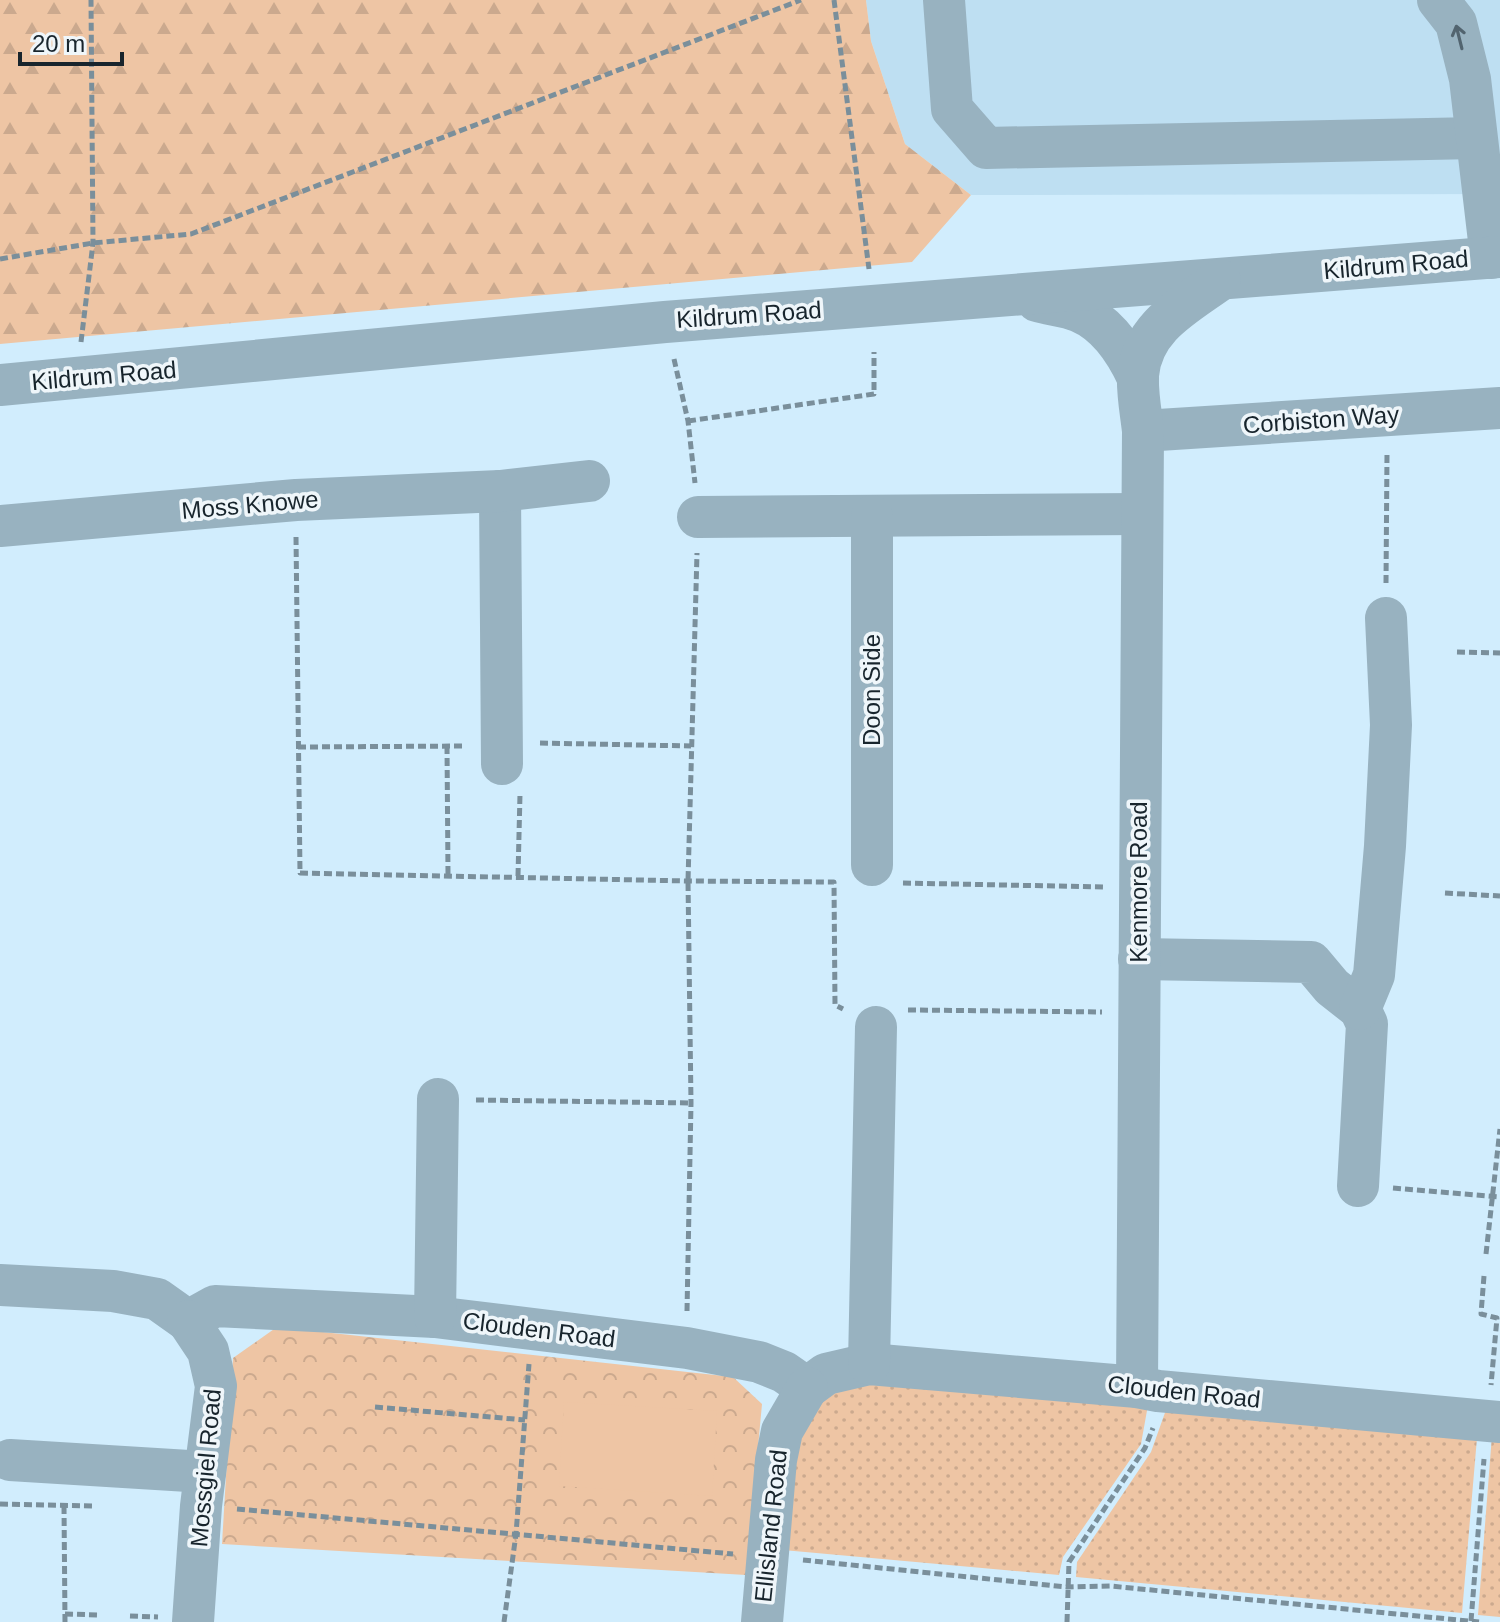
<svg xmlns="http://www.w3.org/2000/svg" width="1500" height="1622" viewBox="0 0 1500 1622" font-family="Arial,sans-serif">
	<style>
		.built { fill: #bedff2 }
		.grass { fill: url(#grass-dots) }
		.forest { fill: url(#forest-firs) }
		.park { fill: url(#park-crowns) }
		.pitch { fill: #eec5a4 }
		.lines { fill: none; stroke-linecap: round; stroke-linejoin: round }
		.path { stroke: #7a8f9b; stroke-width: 5; stroke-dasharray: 8 4; stroke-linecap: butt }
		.minor { stroke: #98b2c0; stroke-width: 42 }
		.oneway { stroke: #52646f }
		.labels { text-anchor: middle; stroke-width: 7; stroke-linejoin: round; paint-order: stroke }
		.street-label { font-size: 24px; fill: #18252d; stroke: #eff6fa }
	</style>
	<defs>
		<pattern id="grass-dots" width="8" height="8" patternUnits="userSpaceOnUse" patternTransform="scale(2)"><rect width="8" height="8" fill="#eec5a4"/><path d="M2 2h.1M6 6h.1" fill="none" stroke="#cba98e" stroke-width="1.8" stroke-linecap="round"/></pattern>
		<pattern id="forest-firs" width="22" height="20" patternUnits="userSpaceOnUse" patternTransform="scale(2)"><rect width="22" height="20" fill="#eec5a4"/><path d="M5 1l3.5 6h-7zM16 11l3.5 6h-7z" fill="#cba98e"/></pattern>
		<pattern id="park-crowns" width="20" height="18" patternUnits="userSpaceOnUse" patternTransform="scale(2)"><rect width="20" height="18" fill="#eec5a4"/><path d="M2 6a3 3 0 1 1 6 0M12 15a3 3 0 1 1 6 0" fill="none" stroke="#cba98e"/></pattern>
	</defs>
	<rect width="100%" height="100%" fill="#d1edfd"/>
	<path class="built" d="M866,0H1500V194L971,195L905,144L871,41Z"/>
	<g class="grass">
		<path d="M854,1381L1148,1405L1141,1444L1063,1557L1059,1575L783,1550L792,1448L811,1408Z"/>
		<path d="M1167,1407L1477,1438L1462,1613L1076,1577L1077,1562L1151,1452Z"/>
		<path d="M1492,1435L1500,1436V1617L1478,1615Z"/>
	</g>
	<path class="forest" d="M0,0H866L871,41L905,144L971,195L912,262L0,344Z"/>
	<path class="park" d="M277,1327L733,1377L762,1404L746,1575L222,1544L233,1358Z"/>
	<path class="pitch" d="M564,1402L717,1411L712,1496L559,1486Z"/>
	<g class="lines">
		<g class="path">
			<path d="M834,0L869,269"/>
			<path d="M0,259L93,243L191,234L801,0"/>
			<path d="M81,342L93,243L91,0"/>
			<path d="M674,359L688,421L695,483"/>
			<path d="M688,421L874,394V352"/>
			<path d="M296,537L300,873L688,881L834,882L835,1005L843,1009"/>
			<path d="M1386,583L1387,453"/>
			<path d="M1457,652L1500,653"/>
			<path d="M540,743L691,746"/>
			<path d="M447,746L448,874"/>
			<path d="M298,747L465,746"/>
			<path d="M518,876L520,794"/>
			<path d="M903,883L1105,887"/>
			<path d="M1445,893L1500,896"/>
			<path d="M908,1010L1102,1012"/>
			<path d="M476,1100L691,1103"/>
			<path d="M1393,1188L1500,1197"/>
			<path d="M1486,1254L1500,1129"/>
			<path d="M1484,1276L1481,1314L1497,1318L1491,1385"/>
			<path d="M687,1311L691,1103L688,881L697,553"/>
			<path d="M375,1407L525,1420"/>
			<path d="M0,1504L95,1506"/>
			<path d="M64,1506L65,1622"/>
			<path d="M237,1509L733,1554"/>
			<path d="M803,1560L1067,1587L1110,1586L1479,1622"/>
			<path d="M65,1614L98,1615"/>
			<path d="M130,1616L158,1617"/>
			<path d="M1471,1621L1484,1459"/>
			<path d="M504,1622L516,1534L529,1364"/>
			<path d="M1067,1622L1069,1562L1145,1448L1153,1428"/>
		</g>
		<g class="minor">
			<path d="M944,0L952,109L986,148L1476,138"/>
			<path d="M1438,0L1456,23L1470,79L1491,258"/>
			<path d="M1037,301C1050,305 1068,306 1080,312C1108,324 1126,352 1138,378"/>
			<path d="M0,385L665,322L1500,257"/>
			<path d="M1143,431L1500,408"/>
			<path d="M500,491L502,764"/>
			<path d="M698,517L1140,514"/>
			<path d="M0,526L296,500L500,491L589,481"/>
			<path d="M872,865V516"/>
			<path d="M1139,959L1311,962L1332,987L1360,1009L1367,1024L1358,1186"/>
			<path d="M1360,1009L1374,975L1385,846L1391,725L1386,618"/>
			<path d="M0,1285L113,1291L157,1299L188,1321L215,1306L435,1317L687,1348L759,1362L784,1372L807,1388L826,1374L869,1364L1137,1387L1158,1391L1500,1422"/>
			<path d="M435,1317L438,1099"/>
			<path d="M188,1321L208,1351L216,1386L201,1506L193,1622"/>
			<path d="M869,1364L876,1027"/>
			<path d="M1137,1387L1143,431C1141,413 1137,393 1138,375C1142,327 1184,306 1220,280"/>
			<path d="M10,1460L205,1472"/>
			<path d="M762,1622L776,1460L782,1431L807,1388"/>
		</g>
	</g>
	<defs><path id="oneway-shaft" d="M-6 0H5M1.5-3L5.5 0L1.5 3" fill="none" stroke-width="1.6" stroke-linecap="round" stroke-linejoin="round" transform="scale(2)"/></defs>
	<use class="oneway" href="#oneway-shaft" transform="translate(1459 37) rotate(-104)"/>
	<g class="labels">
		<g class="street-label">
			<text transform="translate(1396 265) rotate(-5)" y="8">Kildrum Road</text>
			<text transform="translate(749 315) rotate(-4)" y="8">Kildrum Road</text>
			<text transform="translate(104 376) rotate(-5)" y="8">Kildrum Road</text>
			<text transform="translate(1321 420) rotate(-4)" y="8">Corbiston Way</text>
			<text transform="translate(250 505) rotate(-5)" y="8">Moss Knowe</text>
			<text transform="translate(872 690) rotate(-90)" y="8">Doon Side</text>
			<text transform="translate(1139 882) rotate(-90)" y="8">Kenmore Road</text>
			<text transform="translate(539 1330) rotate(7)" y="8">Clouden Road</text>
			<text transform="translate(1184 1392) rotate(6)" y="8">Clouden Road</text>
			<text transform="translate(206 1468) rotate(-85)" y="8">Mossgiel Road</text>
			<text transform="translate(771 1526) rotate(-84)" y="8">Ellisland Road</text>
		</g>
	</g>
	<path d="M20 52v12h102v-12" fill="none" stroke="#18252d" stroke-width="4"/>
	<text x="32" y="52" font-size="24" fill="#18252d" stroke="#eff6fa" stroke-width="6" paint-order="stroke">20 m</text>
</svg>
